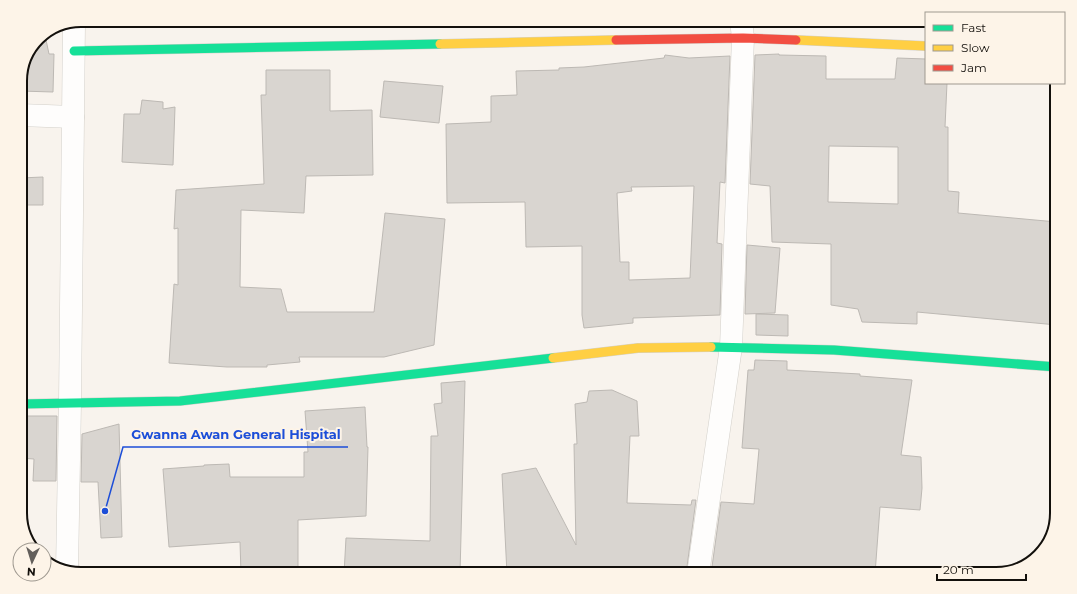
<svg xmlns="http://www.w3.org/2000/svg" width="1077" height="594" viewBox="0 0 1077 594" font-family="Montserrat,sans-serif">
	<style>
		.building { fill: #d9d5d0; stroke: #bdb9b4; fill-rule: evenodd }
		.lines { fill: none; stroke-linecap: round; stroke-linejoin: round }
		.street-casing { stroke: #d3d0ca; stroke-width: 23 }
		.fast-casing { stroke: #d3d0ca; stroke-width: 10 }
		.slow-casing { stroke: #d3d0ca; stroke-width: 10 }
		.jam-casing { stroke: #d3d0ca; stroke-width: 10 }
		.street { stroke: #fefdfc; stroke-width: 22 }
		.fast { stroke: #16e098; stroke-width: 9 }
		.slow { stroke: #ffcf43; stroke-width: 9 }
		.jam { stroke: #f24e42; stroke-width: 9 }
		.rim { fill: none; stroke: #13100c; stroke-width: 2 }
		.leader { fill: none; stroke: #1d4ed8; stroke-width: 1.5 }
		.callout-dot { fill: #1d4ed8; stroke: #fdf4e8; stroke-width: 1.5 }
		.callout-label { font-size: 13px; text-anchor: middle; font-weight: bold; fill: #1d4ed8; stroke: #fdf4e8; stroke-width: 4; stroke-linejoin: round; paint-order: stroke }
	</style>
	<rect width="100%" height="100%" fill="#f8f3ed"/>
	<g class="building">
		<path d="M45,35L49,54H54L53,92L20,91V77L38,38Z"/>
		<path d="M779,54V55L826,56V79H895L897,58L926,59V83H947L945,127H948V191L959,192L958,213L1057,222V325L917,312V324L862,322L858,309L831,305V244L772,242L770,186L750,184L755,55ZM829,146L898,147V204L828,202Z"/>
		<path d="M665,55L689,58L730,56L725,183L720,182L717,243L722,244L720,315L633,318V323L584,328L582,315V246L526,247L525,202L447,203L446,124L491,122V96L517,95L516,71L559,70V68L584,67L664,58ZM694,186L690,278L629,280V262H620L617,193L632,191L631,187Z"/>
		<path d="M266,70H330V111L372,110L373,175L306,176L304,213L241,210L240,287L281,289L287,312H374L385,213L445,219L434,345L384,357H299L300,362L267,365V367H227L169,363L174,284L178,285V228L174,229L176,190L264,184L261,95H266Z"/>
		<path d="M384,81L443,86L439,123L380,117Z"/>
		<path d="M142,100L163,102V109L175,107L173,165L122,162L124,114H140Z"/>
		<path d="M43,177V205H20V178Z"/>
		<path d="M747,245L780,248L775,313L745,314Z"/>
		<path d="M756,314L788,315V336L756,335Z"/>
		<path d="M755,360L787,361V370L860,374V376L912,380L901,455L921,457L922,488L920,510L880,507L875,574H711L721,502L754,504L759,449L742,448L748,370H754Z"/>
		<path d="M465,381L460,574H344L346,538L430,541L431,436H438L434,404L442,403L441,383Z"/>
		<path d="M612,390L637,401L639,436H630L627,503L691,505L692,500H696L686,574H600V571L539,569V574H507L502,474L536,468L576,545L574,444H577L575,404L587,402L589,391Z"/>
		<path d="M365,407L367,447H368L366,516L298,520V574H241L240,542L169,547L163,469L204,466V465L229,464L230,477H304V452H308L305,411Z"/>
		<path d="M20,416H57L56,481H33L34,459L20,458Z"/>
		<path d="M119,424L122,537L101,538L98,482H81L82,434Z"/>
	</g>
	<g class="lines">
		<g class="street-casing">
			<g id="street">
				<path d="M20,115L73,117"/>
				<path d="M67,570L70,403L74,23"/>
				<path d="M698,574L731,347L743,38L741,20"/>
			</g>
		</g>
		<g class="fast-casing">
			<g id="fast">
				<path d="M74,51L440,44"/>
				<path d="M711,347L834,350L1057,367"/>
				<path d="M20,404L180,401L553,358"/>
			</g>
		</g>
		<g class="slow-casing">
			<g id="slow">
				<path d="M796,40L926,46"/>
				<path d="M440,44L616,40"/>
				<path d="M553,358L638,348L711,347"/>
			</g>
		</g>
		<g class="jam-casing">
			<path id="jam" d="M616,40L743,38L796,40"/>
		</g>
		<use href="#street" class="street"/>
		<use href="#fast" class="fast"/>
		<use href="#slow" class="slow"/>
		<use href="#jam" class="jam"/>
	</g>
	<path d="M0 0H1077V594H0ZM81 27H996A54 54 0 0 1 1050 81V513A54 54 0 0 1 996 567H81A54 54 0 0 1 27 513V81A54 54 0 0 1 81 27Z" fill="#fdf4e8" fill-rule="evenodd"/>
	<path class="rim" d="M81 27H996A54 54 0 0 1 1050 81V513A54 54 0 0 1 996 567H81A54 54 0 0 1 27 513V81A54 54 0 0 1 81 27Z"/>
	<path class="leader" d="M105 511L123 447H348"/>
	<circle class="callout-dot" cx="105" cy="511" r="4"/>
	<g class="callout-label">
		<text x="236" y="439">Gwanna Awan General Hispital</text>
	</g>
	<rect x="925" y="12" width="140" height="72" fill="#fdf4e8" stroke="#9f9990"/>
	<rect x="933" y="25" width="20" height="6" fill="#16e098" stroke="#9f9990"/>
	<text x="961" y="32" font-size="12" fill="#13100c">Fast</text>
	<rect x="933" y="45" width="20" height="6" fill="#ffcf43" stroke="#9f9990"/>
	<text x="961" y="52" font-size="12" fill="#13100c">Slow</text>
	<rect x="933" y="65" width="20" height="6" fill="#f24e42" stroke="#9f9990"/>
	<text x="961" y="72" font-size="12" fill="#13100c">Jam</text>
	<g transform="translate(32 562) rotate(184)"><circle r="19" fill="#fdf4e8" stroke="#9f9990"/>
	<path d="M0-3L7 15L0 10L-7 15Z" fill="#635f5b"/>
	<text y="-6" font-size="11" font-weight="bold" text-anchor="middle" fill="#13100c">N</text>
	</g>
	<path d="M937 574v6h89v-6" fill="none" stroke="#13100c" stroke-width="2"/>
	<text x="943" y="574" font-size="12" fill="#13100c" stroke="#fdf4e8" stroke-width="3" paint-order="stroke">20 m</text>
</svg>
